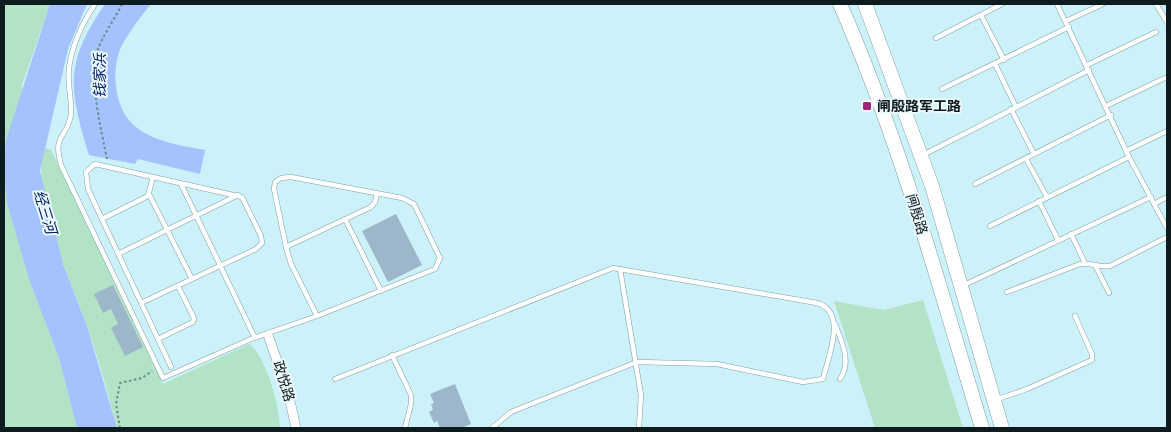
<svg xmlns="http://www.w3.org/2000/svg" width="1171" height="432" viewBox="0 0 1171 432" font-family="Raleway,'Noto Sans SC',sans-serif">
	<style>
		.green { fill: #b2e3c6 }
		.water { fill: #a4c2fe }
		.building { fill: #9cb7c9 }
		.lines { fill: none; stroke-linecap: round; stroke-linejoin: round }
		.service-casing { stroke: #7ea0a7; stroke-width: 5.5 }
		.minor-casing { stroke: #7ea0a7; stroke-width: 10 }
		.primary-casing { stroke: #7ea0a7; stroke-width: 15 }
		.path { stroke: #70898e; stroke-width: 2; stroke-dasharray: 2.5 2.5; stroke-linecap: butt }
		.service { stroke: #fff; stroke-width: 4.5 }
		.minor { stroke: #fff; stroke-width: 9 }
		.primary { stroke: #fff; stroke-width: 14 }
		.poi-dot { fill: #a0257b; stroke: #ebf9fc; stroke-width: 2 }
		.labels { text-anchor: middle; stroke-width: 4; stroke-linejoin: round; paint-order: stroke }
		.poi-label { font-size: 14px; font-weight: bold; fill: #0e1b1e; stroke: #ebf9fc; text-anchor: start }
		.street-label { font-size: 14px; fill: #0e1b1e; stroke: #ebf9fc }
		.water-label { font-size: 15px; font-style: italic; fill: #082164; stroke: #ebf9fc }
	</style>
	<rect width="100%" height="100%" fill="#ccf1f8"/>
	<g class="green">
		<path d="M4,4H50L22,85L30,282L59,358L77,428H4Z"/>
		<path d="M45,148L51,150L163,384L249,344C266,355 280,408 280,428H117C108,394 99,359 87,326C71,279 29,196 45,148Z"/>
		<path d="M923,300L963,428H875L834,301L883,310Z"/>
	</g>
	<g class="water">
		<path d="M50,4H87L68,49L40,171L63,264L87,326L117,428H77L59,358L30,282L7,203L4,171L6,140Z"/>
		<path d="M105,4H151C141,16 130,31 122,45C110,69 114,110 136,127C154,142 183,146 205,150L200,174L138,159L135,164L89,155C69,88 64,64 105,4Z"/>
	</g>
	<g class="building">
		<path d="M396,214L422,265L388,282L362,231Z"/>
		<path d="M113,285L143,347L125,356L111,328L118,324L111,309L103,313L94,294Z"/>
		<path d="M455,384L471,424L461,428H440L437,421L434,423L429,412L433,410L431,404L434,403L430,394Z"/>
	</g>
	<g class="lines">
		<g class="service-casing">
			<g id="service">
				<path d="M95,4C83,22 72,46 69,68C67,83 72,99 71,114C68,138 52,133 61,165L163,378L251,339L317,316L435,269L440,258L414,204L402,198L291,177L281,178L275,182L274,189L286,247L291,264L317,316"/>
				<path d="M1057,4L1129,157L1167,228"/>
				<path d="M1156,4L1167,22"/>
				<path d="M981,15L1004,60"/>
				<path d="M1066,21L1103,4"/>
				<path d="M936,38L1002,4"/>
				<path d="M995,64L1016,107"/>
				<path d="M1087,65L1156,32"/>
				<path d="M942,89L1069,27"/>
				<path d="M1106,106L1167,77"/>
				<path d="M1011,109L1034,154"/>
				<path d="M1126,151L1167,131"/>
				<path d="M923,155L1089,70"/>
				<path d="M1026,159L1047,197"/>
				<path d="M181,184L255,338"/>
				<path d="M975,184L1111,115"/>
				<path d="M149,194L192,279"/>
				<path d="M1039,201L1058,240"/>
				<path d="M1154,204L1167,197"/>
				<path d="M102,219L148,196L153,177"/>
				<path d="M345,219L381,291"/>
				<path d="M990,226L1129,157"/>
				<path d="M1071,234L1085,263"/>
				<path d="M286,247L371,207L375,202L377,194"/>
				<path d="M118,254L238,195"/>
				<path d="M1096,267L1109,293"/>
				<path d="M620,269L641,395L639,428"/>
				<path d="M962,286L1151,197"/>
				<path d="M1007,292L1080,264C1090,262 1099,268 1110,266L1167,237"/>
				<path d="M141,303L256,249L262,243L261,236L242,197L95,164L86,172L88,189L171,367"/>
				<path d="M835,324C842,342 852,362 840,379"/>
				<path d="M158,339L193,322L194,318L178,286"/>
				<path d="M392,355L411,395V404L405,428"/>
				<path d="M335,379L613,268L817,303C848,312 828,357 823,379L803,382L717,364L637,362L511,412L492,428"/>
				<path d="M995,400L1027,389L1092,360V354L1075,316"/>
			</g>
		</g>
		<g class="minor-casing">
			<path id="minor" d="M268,335L288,392L296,428"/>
		</g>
		<g class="primary-casing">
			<g id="primary">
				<path d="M840,4C900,141 939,285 982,428"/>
				<path d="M865,4L932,186L1002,428"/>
			</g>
		</g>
		<g class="path">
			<path d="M107,159C102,134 89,79 96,55C101,37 114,21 122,4"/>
			<path d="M120,428L116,404L120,383L142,378L152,371"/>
		</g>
		<use href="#service" class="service"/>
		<use href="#minor" class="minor"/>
		<use href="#primary" class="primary"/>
	</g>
	<rect class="poi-dot" x="862" y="101" width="10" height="10" rx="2.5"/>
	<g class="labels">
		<g class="poi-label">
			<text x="877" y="111">闸殷路军工路</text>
		</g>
		<g class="street-label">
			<text transform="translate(917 214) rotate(73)" y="5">闸殷路</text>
			<text transform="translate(284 381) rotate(73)" y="5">政悦路</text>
		</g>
		<g class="water-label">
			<text transform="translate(100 76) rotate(-90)" y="5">钱家浜</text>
			<text transform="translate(45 212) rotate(73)" y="5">经三河</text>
		</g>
	</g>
	<rect width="1171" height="432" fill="none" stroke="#0e1b1e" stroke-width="10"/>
</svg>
